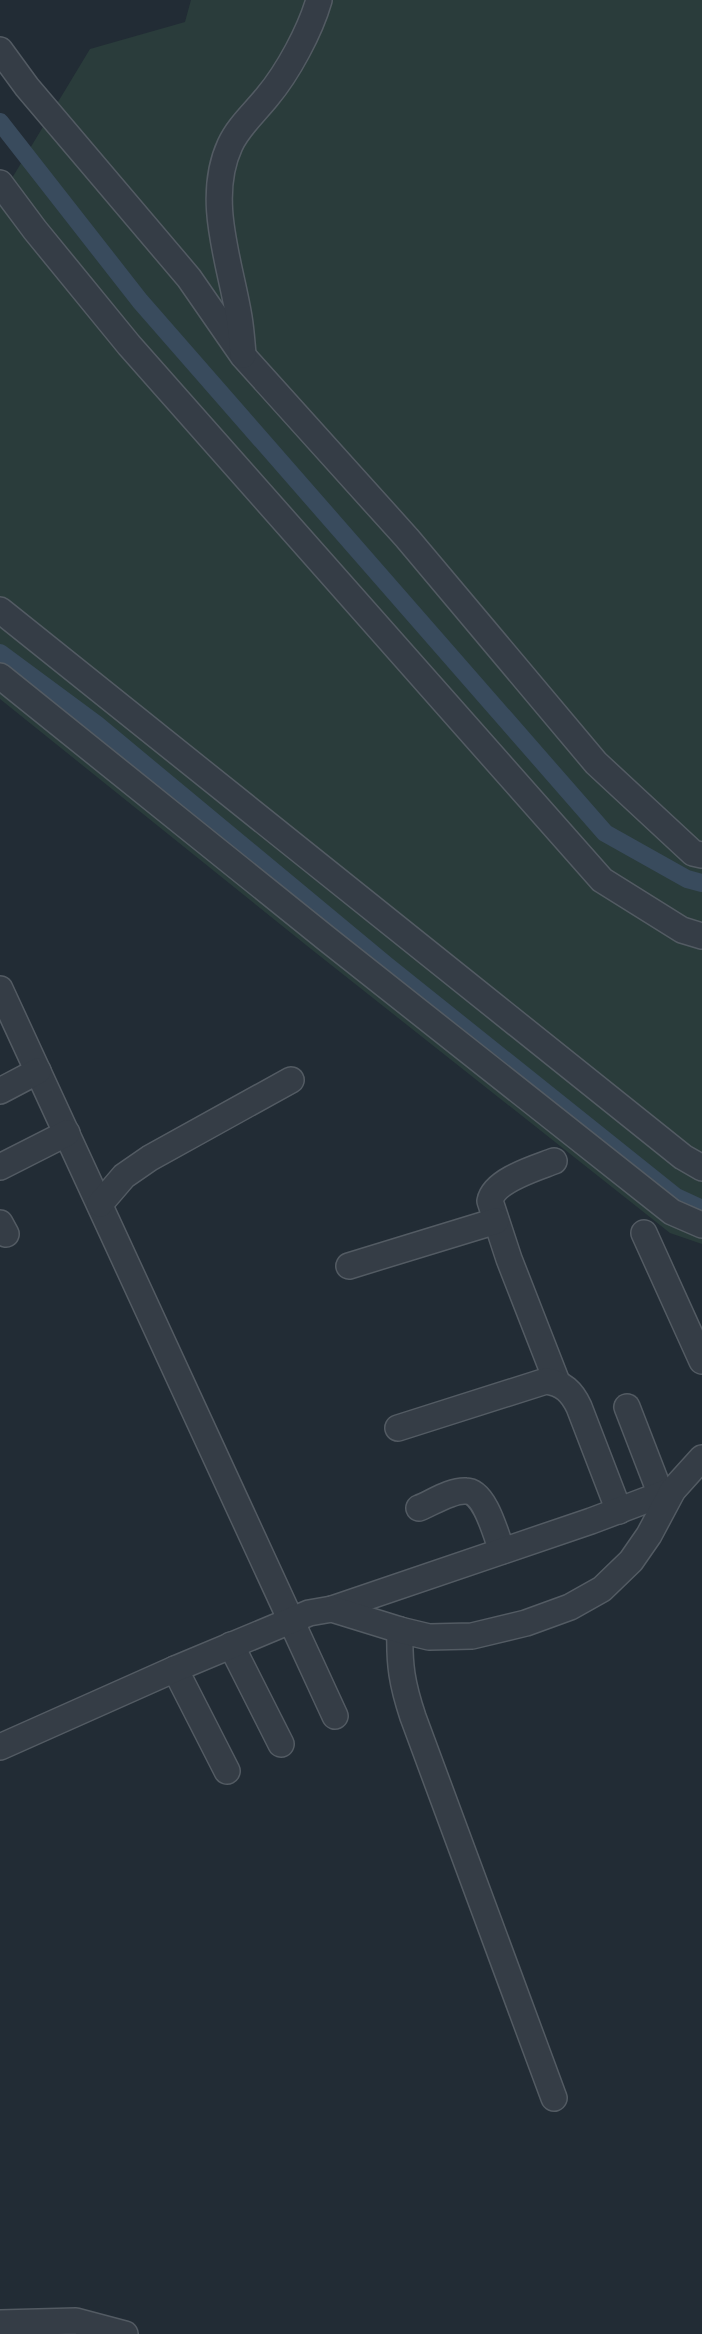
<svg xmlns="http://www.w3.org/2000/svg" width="702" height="2334" viewBox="0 0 702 2334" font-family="'Asap Condensed',sans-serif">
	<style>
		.green { fill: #2a3c3b }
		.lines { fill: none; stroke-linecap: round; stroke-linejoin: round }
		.canal { stroke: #394b5d; stroke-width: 18 }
		.minor-casing { stroke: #535b63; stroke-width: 28 }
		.minor { stroke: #353d46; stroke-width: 25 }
	</style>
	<rect width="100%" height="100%" fill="#222c35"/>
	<path class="green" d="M191,0H702V1244L670,1233L311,949L0,699V198L90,49L185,22Z"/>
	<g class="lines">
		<g class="canal">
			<path d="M0,122L140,301L605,833L687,879L702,883"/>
			<path d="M0,653L96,724L386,965L676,1197L702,1209"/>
		</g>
		<g class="minor-casing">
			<g id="minor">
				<path d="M0,50L27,87L189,278L243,356L407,538L596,763L693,853L702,855"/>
				<path d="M0,183L35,230L129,345L602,880L682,930L702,936"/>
				<path d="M243,355C242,342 241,329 239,317C230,262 205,199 230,145C238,127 255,112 267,97C288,72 310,31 319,0"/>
				<path d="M0,610L683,1157L702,1168"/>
				<path d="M0,676L327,939L672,1212L702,1225"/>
				<path d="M0,989L335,1716"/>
				<path d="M0,1091L38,1071"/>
				<path d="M554,1161C536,1168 494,1180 490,1201L509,1259L557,1382"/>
				<path d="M0,1167L67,1133"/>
				<path d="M100,1204L124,1176L150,1158L291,1080"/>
				<path d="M0,1223L6,1234"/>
				<path d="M644,1233L702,1361"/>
				<path d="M349,1266L496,1221"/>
				<path d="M627,1407L661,1495"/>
				<path d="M398,1428L546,1381C563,1383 572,1392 579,1407L619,1511"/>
				<path d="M419,1508C432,1503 451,1490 466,1491C485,1491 496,1535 502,1551"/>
				<path d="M332,1609L591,1521L673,1490"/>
				<path d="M400,1630C399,1665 402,1684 413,1717L554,2098"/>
				<path d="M231,1645L281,1744"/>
				<path d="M175,1669L227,1771"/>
				<path d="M0,1747L175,1669L309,1613L332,1609L400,1630L429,1637L472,1636L526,1623L570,1607L602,1589L631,1561L649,1535L673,1490L702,1458"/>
				<path d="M0,2323L76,2321L125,2334"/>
			</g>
		</g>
		<use href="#minor" class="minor"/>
	</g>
</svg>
